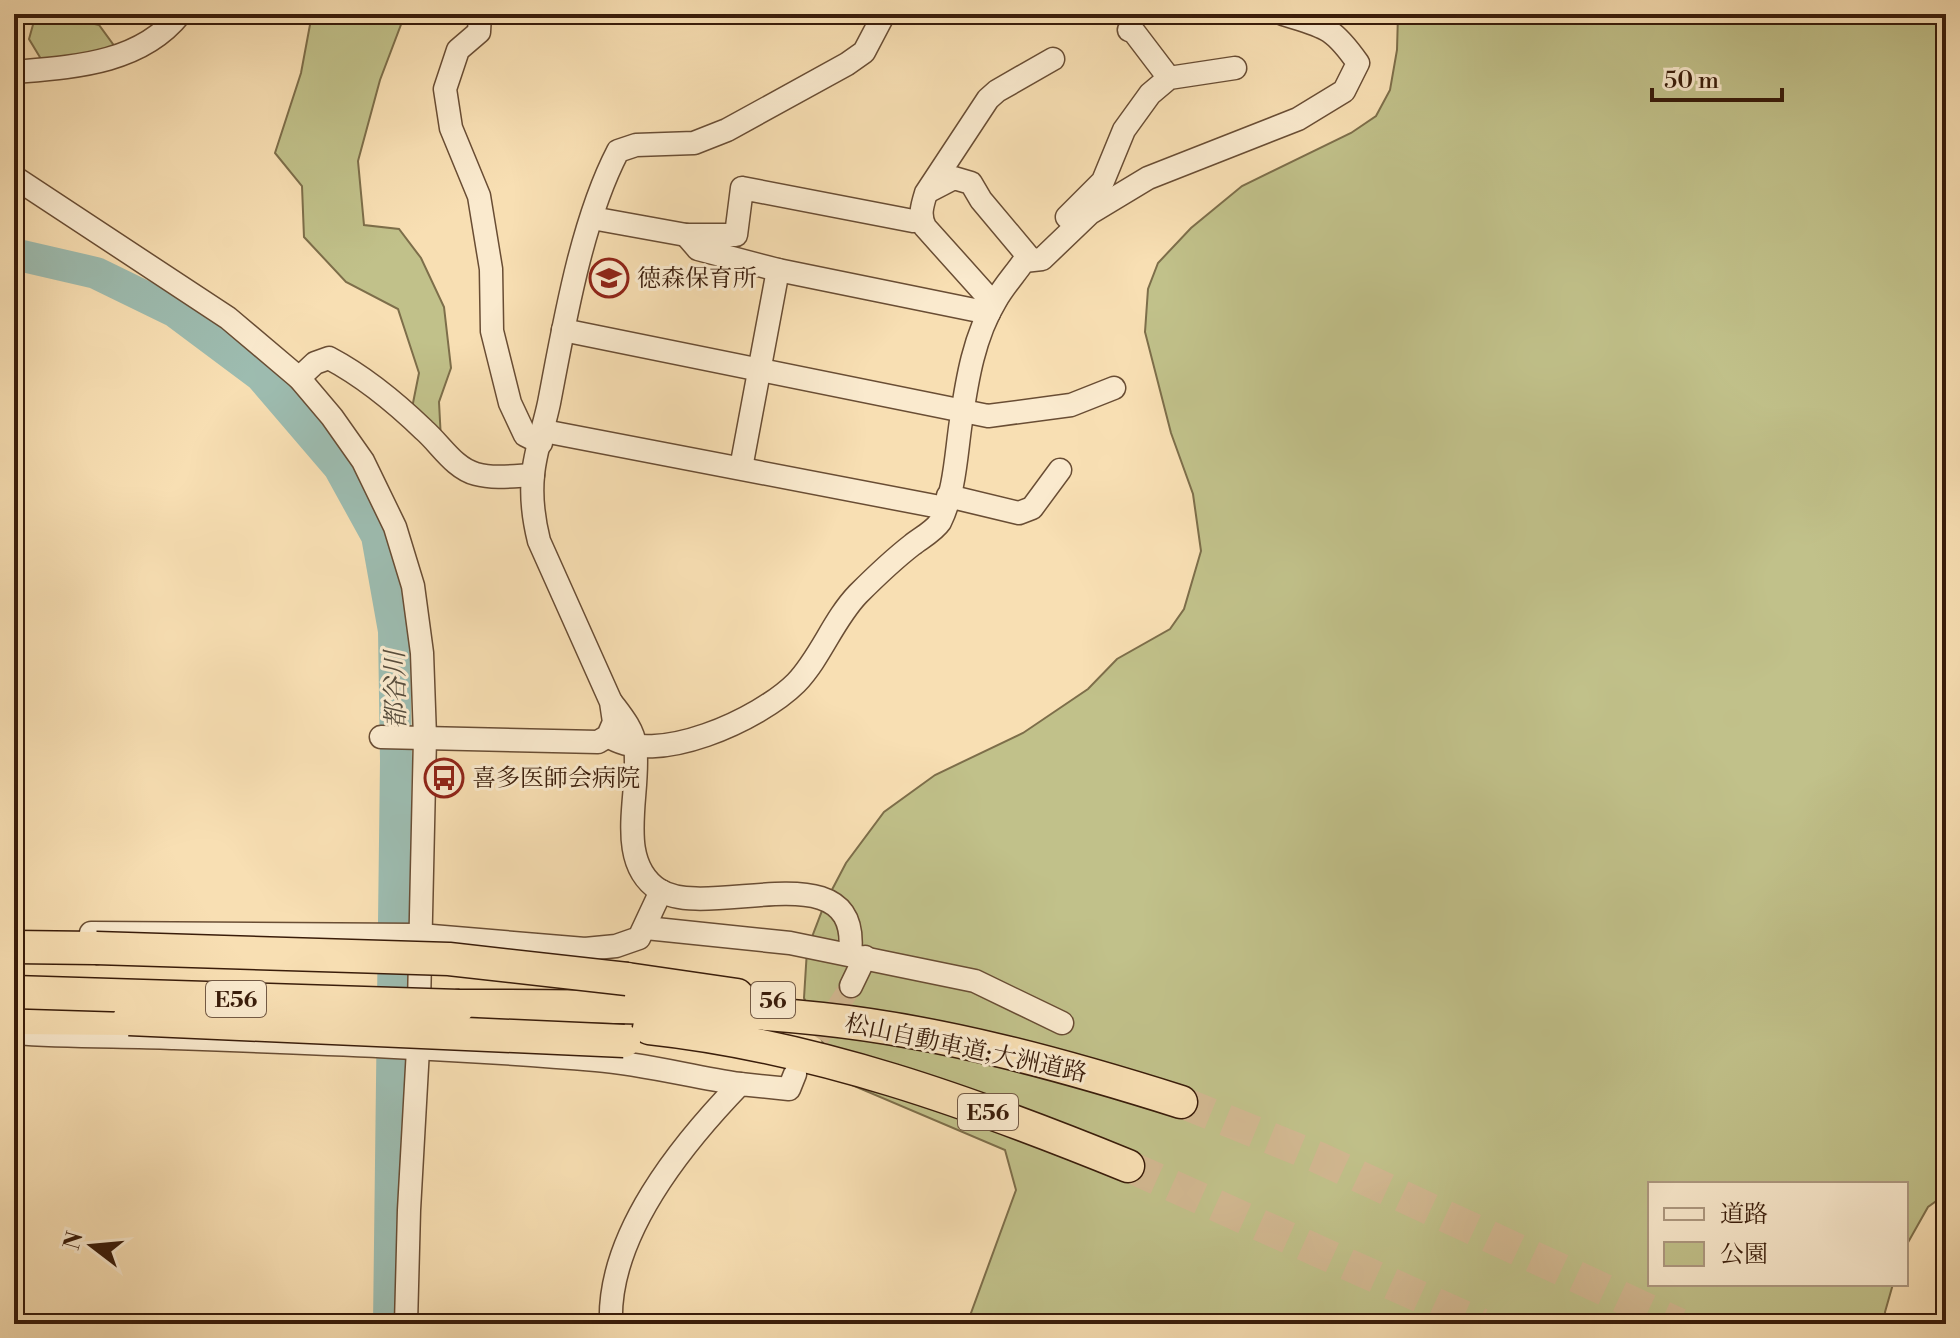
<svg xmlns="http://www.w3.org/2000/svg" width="1960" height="1338" viewBox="0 0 1960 1338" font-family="'Libre Bodoni','Noto Serif JP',serif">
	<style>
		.green { fill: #c1c18a; stroke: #7d6e4a; stroke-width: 2 }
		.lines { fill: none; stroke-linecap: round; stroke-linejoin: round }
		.river { stroke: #9dbcb0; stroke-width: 32 }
		.minor-tunnel { stroke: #d2b891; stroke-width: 22; stroke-dasharray: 22 11; stroke-linecap: butt }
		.highway-tunnel { stroke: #d2b891; stroke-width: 32; stroke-dasharray: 32 16; stroke-linecap: butt }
		.minor-casing { stroke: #694d34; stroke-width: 25 }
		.highway-casing { stroke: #391c0a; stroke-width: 35 }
		.minor { stroke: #faeace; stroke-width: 22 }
		.highway { stroke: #f8dfb3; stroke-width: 32 }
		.highway-bridge-casing { stroke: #391c0a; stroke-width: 35; stroke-linecap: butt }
		.highway-bridge { stroke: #f8dfb3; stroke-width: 32 }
		.labels { text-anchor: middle; stroke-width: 6; stroke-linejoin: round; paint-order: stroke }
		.shield { fill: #faeace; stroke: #735a45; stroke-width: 2 }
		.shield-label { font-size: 22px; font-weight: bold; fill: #391c0a }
		.poi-label { font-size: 24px; fill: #391c0a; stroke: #faeace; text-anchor: start }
		.street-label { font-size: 24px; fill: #391c0a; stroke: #faeace }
		.water-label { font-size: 26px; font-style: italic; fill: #574c3c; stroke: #faeace }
	</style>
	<rect width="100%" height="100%" fill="#f8dfb3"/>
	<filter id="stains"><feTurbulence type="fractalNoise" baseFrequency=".0025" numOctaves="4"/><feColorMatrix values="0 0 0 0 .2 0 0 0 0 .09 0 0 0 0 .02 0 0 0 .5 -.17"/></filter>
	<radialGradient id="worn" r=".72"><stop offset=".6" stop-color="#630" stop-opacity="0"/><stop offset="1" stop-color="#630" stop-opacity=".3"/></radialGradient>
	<g class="green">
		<path d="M36,14H78L77,20L99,25L118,51L44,64L29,39Z"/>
		<path d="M312,14H405L380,80L358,161L364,225L399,229L421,258L444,307L451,368L439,402L441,440L411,413L419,373L398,309L346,282L304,237L302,186L275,153L301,73Z"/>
		<path d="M1398,14H1946V1194L1928,1207L1906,1246V1184H1650V1284H1893L1885,1312L1886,1324H967L1016,1190L1005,1150L847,1083L826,1050L804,998L807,950L825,903L846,863L884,812L935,775L1023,733L1088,689L1117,659L1170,629L1184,609L1201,551L1193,494L1171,433L1145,332L1148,289L1158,263L1191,228L1242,186L1351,133L1376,116L1390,90L1397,50Z"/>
	</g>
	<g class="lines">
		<path class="river" d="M14,254L96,273L174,311L261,376L339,467L377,536L394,631L396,761L389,1324"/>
		<path class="minor-tunnel" d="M800,1066L851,986"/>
		<g class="highway-tunnel">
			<path d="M1181,1102L1317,1157L1679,1324"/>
			<path d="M1128,1166L1481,1324"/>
		</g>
		<g class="minor-casing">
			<g id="minor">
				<path d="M480,14L479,32L458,50L445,89L451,128L479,196L491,269L492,331L510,403L525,435L541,443"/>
				<path d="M1129,30L1134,32L1169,78"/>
				<path d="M14,72C73,67 140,64 180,14"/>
				<path d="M14,177L228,318L299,378L332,417L363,461L395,527L413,586L422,653L425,737L418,1049L409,1210L406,1324"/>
				<path d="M929,191L954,178L971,183L981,200L1028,256"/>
				<path d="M1067,217L1103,181L1124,130L1150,94L1169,78L1235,68"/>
				<path d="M592,218L686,235H736L742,188L913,221L921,219"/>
				<path d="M686,235L698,249L778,270L989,313"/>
				<path d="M996,299L986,295L925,227C919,215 922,206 926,193L988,99L997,91L1053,59"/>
				<path d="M563,330L988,416L1071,405L1114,388"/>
				<path d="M299,378L315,363L329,358C363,376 396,403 424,430C441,445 454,468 476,474C494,479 514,476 533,475"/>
				<path d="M544,431L945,508"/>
				<path d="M741,468L778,270"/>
				<path d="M948,496L1019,513L1032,508L1060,470"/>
				<path d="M612,703C621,715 633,729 635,745C642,790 613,860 659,890C710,922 862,847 850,954"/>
				<path d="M608,736C655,768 760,719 796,683C821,657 833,620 858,594C875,577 894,559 912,545C921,538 934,531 940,522C955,492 956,454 961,421C967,380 974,336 996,300C1004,286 1015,274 1024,261L1042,259L1090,213L1148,178L1298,119L1344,91L1358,63C1332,26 1325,27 1283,14"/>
				<path d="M381,737L598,742L608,736L614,722L611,702L539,541C534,521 531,495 533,475C535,451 544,427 549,403C564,325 581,222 618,151L636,145L694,143L727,130L847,64L864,52L884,14"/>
				<path d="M646,928L790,943L975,981L1062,1023"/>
				<path d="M91,933L420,935L585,949L616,946L639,938L661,891"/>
				<path d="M851,986L865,957"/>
				<path d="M14,1033C67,1037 119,1036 172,1038C313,1043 455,1048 596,1060C645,1064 692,1077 740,1084"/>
				<path d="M611,1324C607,1235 682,1144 740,1084L789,1089L795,1074"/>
			</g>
		</g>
		<g class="highway-casing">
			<g id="highway">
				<path d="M14,947L96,948"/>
				<path d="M627,979L737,995"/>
				<path d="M459,1006C580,1006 701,1006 822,1019C944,1032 1064,1065 1181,1102"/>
				<path d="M14,1018L129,1019"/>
				<path d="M649,1028C816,1046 973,1103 1128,1166"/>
			</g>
		</g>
		<use href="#minor" class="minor"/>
		<use href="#highway" class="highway"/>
		<g class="highway-bridge-casing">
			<g id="highway-bridge">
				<path d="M96,948L449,959L627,979"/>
				<path d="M14,992L459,1006"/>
				<path d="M129,1019L624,1041"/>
			</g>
		</g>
		<use href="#highway-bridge" class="highway-bridge"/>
	</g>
	<defs>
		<g id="school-ring" transform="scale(2)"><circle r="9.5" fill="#faeace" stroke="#8f2418" stroke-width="1.5"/><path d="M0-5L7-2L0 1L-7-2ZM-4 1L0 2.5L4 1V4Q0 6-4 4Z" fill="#8f2418"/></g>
		<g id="bus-ring" transform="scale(2)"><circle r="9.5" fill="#faeace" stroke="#8f2418" stroke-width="1.5"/><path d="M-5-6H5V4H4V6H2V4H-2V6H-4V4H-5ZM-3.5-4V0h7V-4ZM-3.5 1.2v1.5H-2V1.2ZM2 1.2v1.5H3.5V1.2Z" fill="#8f2418"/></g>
	</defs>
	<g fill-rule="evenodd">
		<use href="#school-ring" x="609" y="278"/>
		<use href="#bus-ring" x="444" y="778"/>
	</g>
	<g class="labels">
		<g class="shield">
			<rect x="206" y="981" width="60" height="36" rx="6"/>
			<rect x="751" y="982" width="44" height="36" rx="6"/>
			<rect x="958" y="1094" width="60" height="36" rx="6"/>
		</g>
		<g class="shield-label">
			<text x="236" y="1007">E56</text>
			<text x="773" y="1008">56</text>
			<text x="988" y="1120">E56</text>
		</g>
		<g class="poi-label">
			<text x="637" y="286">徳森保育所</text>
			<text x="472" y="786">喜多医師会病院</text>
		</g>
		<g class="street-label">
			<text transform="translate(966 1048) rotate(12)" y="8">松山自動車道;大洲道路</text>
		</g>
		<g class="water-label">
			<text transform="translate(395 690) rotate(-91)" y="9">都谷川</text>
		</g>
	</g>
	<rect width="1960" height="1338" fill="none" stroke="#f8dfb3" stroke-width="48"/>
	<rect x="16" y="16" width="1928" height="1306" fill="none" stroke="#391c0a" stroke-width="4"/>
	<rect x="24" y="24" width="1912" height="1290" fill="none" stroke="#391c0a" stroke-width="2"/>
	<rect x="1648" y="1182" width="260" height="104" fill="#faeace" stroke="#ad9880" stroke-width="2"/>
	<rect x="1664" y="1208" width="40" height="12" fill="#faeace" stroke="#ad9880" stroke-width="2"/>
	<text x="1720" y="1222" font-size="24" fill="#391c0a">道路</text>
	<rect x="1664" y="1242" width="40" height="24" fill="#c1c18a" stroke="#ad9880" stroke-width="2"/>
	<text x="1720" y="1262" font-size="24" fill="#391c0a">公園</text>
	<g transform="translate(92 1246) rotate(286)" stroke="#faeace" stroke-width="6" paint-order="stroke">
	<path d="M0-6L14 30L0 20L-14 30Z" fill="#391c0a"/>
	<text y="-12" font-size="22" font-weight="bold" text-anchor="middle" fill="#391c0a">N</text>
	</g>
	<path d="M1652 88v12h130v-12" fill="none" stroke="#391c0a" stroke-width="4"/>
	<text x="1664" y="88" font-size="24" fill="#391c0a" stroke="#faeace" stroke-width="6" paint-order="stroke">50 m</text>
	<rect width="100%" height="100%" filter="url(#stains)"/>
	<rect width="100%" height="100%" fill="url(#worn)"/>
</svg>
